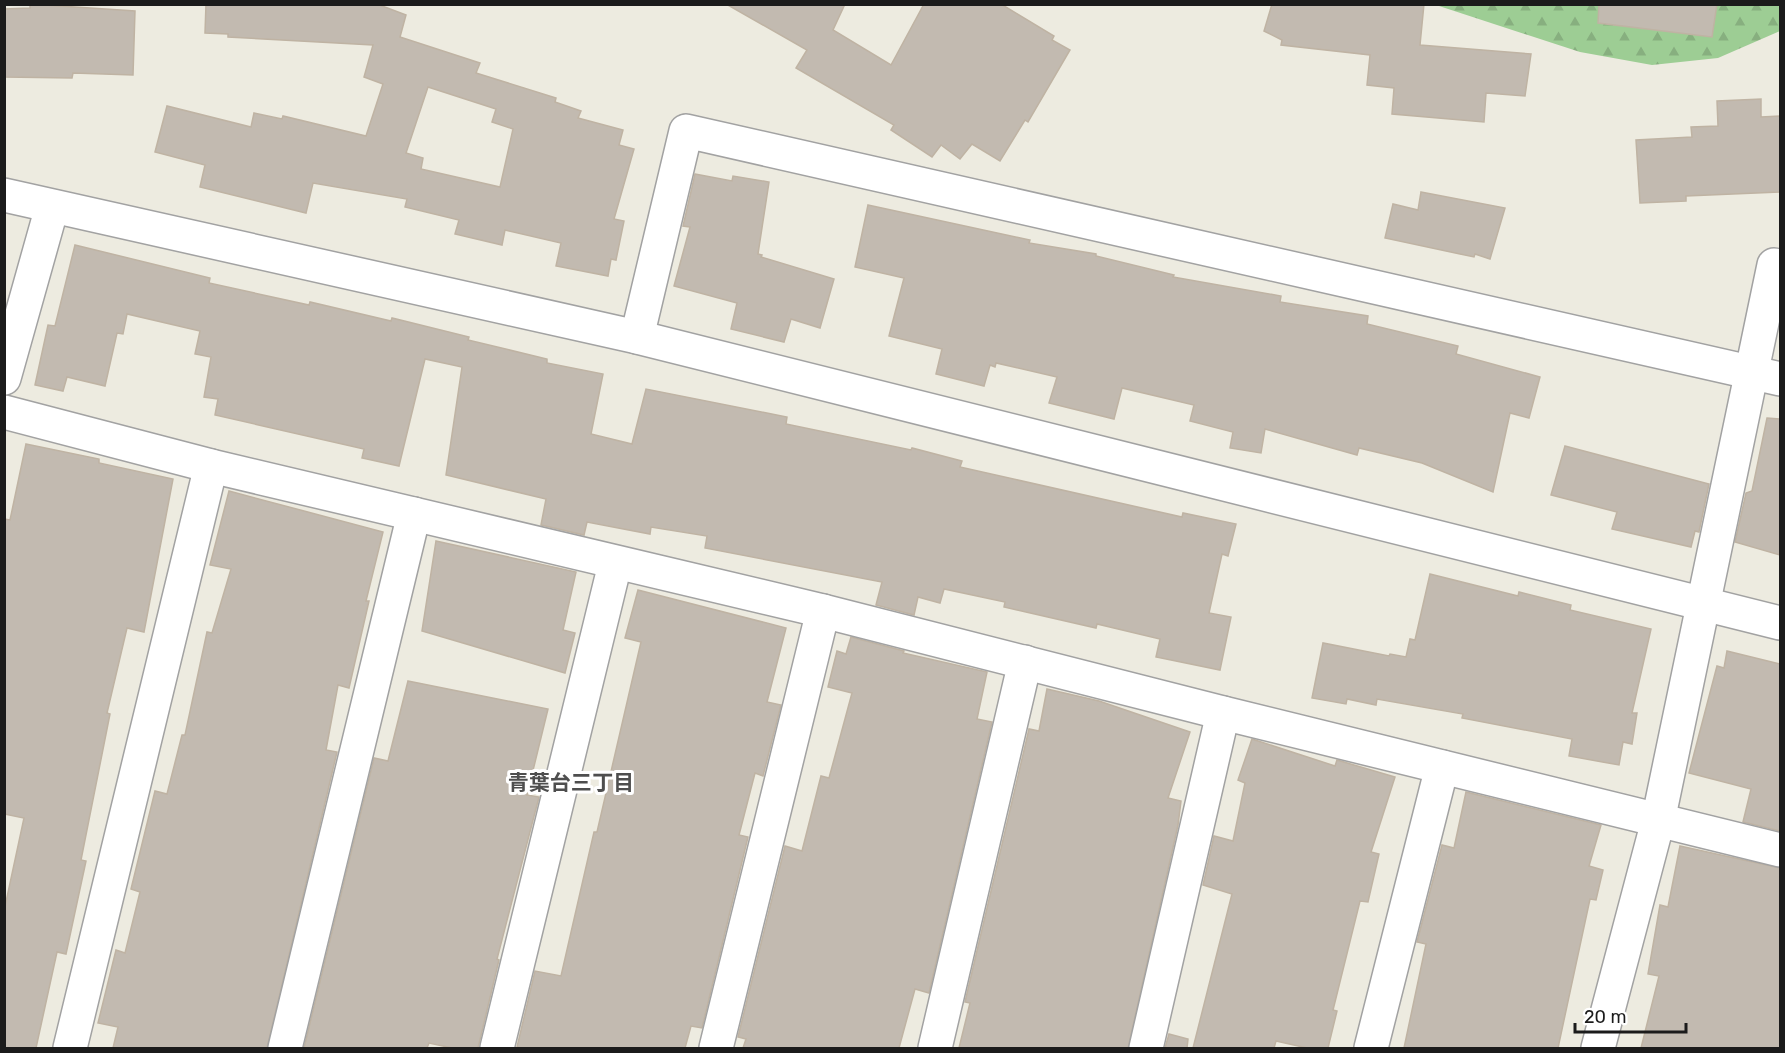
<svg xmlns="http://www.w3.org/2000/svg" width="1785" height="1053" viewBox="0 0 1785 1053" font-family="Rubik,'Noto Sans JP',sans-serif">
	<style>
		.forest { fill: url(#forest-firs) }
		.building { fill: #c2bab0; stroke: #bfb3a3; stroke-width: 1.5; fill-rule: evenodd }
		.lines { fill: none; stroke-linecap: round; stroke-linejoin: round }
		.minor-casing { stroke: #a2a2a2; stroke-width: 36 }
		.tertiary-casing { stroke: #a2a2a2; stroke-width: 36 }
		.minor { stroke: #fff; stroke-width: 33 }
		.tertiary { stroke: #fff; stroke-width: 33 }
		.labels { text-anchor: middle; stroke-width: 6; stroke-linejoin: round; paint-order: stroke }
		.neighbourhood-label { font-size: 21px; font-weight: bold; fill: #4e4e4e; stroke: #fff }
	</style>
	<defs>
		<pattern id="forest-firs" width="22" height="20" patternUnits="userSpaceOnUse" patternTransform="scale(1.5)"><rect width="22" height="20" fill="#9dcd94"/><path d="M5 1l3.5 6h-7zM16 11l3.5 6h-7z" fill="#87af7f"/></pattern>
	</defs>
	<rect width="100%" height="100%" fill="#edebe0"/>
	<path class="forest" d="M1436,5H1780V31L1718,58L1652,65L1580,52Z"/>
	<g class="building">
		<path d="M30,4L135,11L133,75L73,73L72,78L4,77V9L30,8Z"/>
		<path d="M206,4H377L406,15L400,37L480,63L476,73L556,98L555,102L581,111L578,118L623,130L619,145L634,149L614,219L624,221L616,260L611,259L608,276L556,266L561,243L505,230L502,245L455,234L459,220L405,207L407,199L313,183L306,213L200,187L205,165L155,152L167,106L251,127L254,113L282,119L283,116L366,136L383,84L364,77L373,45L228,37V34L205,33ZM428,87L496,109L492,122L513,129L500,187L421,169L423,158L406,153Z"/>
		<path d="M726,4H845L833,30L891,65L924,4H1001L1054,36L1052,40L1070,50L1028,122L1025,120L1000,161L972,144L960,159L941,145L932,157L891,130L894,125L796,68L807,50Z"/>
		<path d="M1272,4H1424L1420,45L1531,54L1525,96L1486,93L1484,122L1392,114L1394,88L1367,85L1370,55L1281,45L1282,40L1264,31Z"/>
		<path d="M1599,4H1717L1712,37L1598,23Z"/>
		<path d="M1761,99V117L1780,116V192L1686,196V201L1640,203L1636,140L1692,137L1691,127L1718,126L1717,101Z"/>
		<path d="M695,174L732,181L733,176L769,182L758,254L762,255L761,257L834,279L820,328L791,319L784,342L731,329L737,303L674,286L690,227L683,226Z"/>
		<path d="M1421,192L1505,208L1490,259L1475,254L1474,257L1385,238L1393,204L1418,210Z"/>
		<path d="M868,205L1030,240L1029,243L1096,254V256L1174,275L1173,277L1281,296L1280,302L1368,316L1367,324L1458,346L1456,354L1540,377L1529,418L1510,413L1493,492L1422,463L1359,448L1357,455L1265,429L1261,453L1230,448L1233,432L1190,421L1194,405L1122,388L1114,419L1049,403L1057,377L996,363L995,367L990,365L984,386L936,374L942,349L889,336L904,278L855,267Z"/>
		<path d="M75,245L210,278L209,283L309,305L310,302L391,321L392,318L469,337L468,340L547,359V363L603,374L591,434L632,444L646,389L787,417L786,424L911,450L912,448L962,461L960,467L1182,517L1183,513L1236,524L1228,556L1222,554L1209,613L1231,617L1220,670L1156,657L1160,639L1097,624L1096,628L1004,607L1005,602L944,589L940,603L918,597L914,615L876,605L882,582L705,548L707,536L651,527L650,534L587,522L584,535L541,525L546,499L446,475L462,367L425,359L399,466L362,458L364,449L215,415L218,399L204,397L211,357L195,354L200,331L127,314L123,334L117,333L105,386L67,377L63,391L35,385L48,325L55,326Z"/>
		<path d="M1767,418L1780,419V555L1735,542L1746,493L1752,491Z"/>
		<path d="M26,444L99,459V463L173,479L144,632L127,628L107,713L110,714L81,860L86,861L66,954L57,952L36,1048H4V911L24,818L4,814V519L10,520Z"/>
		<path d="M1565,446L1709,484L1699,532L1695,531L1691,547L1612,529L1617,512L1551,495Z"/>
		<path d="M229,491L383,532L366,601H369L349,688L338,685L326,750L337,752L267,1048H113L118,1027L98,1023L116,950L125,953L140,892L131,889L155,791L167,794L182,735H185L207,632L212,633L231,569L210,565Z"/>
		<path d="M436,541L576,572L563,630L575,633L565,673L422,631Z"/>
		<path d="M1430,574L1518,596L1519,592L1571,605L1570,610L1651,629L1632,713H1637L1632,744L1623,742L1619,765L1569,756L1572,739L1462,718L1463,714L1377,699L1376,705L1347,699L1346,704L1312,698L1323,643L1389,656L1390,654L1406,657L1410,639L1415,640Z"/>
		<path d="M638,590L786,628L767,702L781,705L763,776L755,773L739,835L748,837L702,1028L691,1026L685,1048H522L517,1047L535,971L561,976L594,832H597L641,642L625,638Z"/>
		<path d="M851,637L904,651L903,653L987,672L977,719L992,722L929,993L915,989L899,1048H743L746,1039L738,1037L785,846L802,851L821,776L829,778L852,693L828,687L837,651L846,654Z"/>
		<path d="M1727,651L1780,664V831L1743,822L1751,789L1689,773L1717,666L1724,668Z"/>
		<path d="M408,681L548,709L527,795L539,797L497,959L499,960L478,1048H452L429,1043L427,1048H304L374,758L388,761Z"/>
		<path d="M1047,689L1099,701L1190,732L1168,798L1181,801L1178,825L1128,1048H959L970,1003L965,1002L1029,729L1039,731Z"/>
		<path d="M1252,739L1335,766L1337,760L1395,777L1371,852L1379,854L1368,902L1360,901L1333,1010L1337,1011L1328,1048H1307L1276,1041L1274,1048H1193L1232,894L1203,885L1214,836L1233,841L1245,783L1238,780Z"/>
		<path d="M1466,792L1601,825L1589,866L1603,870L1596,900L1590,899L1558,1048H1404L1426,944L1417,942L1442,845L1454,848Z"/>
		<path d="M1680,846L1780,868V1048H1641L1659,976L1648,974L1660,905L1668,907Z"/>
		<path d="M1169,1034L1188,1039L1187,1048H1165Z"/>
	</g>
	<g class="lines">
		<g class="minor-casing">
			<g id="minor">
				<path d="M637,337L686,131L1780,379"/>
				<path d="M4,412L211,466L823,611L1223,713L1780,850"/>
				<path d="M70,1048L211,466"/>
				<path d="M285,1048L414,514"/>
				<path d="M497,1048L615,564"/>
				<path d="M716,1048L823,611"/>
				<path d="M935,1048L1025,662"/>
				<path d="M1146,1048L1223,713"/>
				<path d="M1371,1048L1442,767"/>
			</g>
		</g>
		<g class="tertiary-casing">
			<g id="tertiary">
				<path d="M4,195L637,337L1780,623"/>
				<path d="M4,378L52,207"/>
				<path d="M1598,1048L1658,821L1774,265"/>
			</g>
		</g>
		<use href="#minor" class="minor"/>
		<use href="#tertiary" class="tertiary"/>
	</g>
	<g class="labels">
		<g class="neighbourhood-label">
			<text x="571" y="790">青葉台三丁目</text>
		</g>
	</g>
	<rect width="1785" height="1053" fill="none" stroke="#1b1b1b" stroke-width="12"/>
	<path d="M1575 1023v9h111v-9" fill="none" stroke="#1b1b1b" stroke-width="3"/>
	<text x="1584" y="1023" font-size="18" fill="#1b1b1b" stroke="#ffffff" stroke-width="4.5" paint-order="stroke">20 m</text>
</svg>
